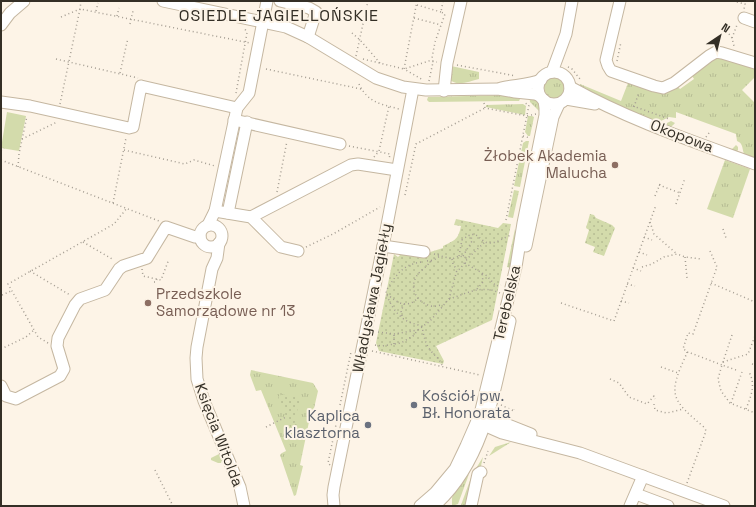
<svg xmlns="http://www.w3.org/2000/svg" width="756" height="507" viewBox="0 0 756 507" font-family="'Space Grotesk',sans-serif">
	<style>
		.grass { fill: url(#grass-tufts) }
		.park { fill: url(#park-dots) }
		.garden { fill: #d3dbab }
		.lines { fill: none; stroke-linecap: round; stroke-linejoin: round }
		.minor-casing { stroke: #c5b7a1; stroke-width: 13 }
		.path { stroke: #a49d92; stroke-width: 1.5; stroke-dasharray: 1 3; stroke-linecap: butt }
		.minor { stroke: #fff; stroke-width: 11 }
		.education-dot { fill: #8d6e63; stroke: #fdf4e7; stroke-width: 1.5 }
		.worship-dot { fill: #6b7280; stroke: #fdf4e7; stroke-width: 1.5 }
		.labels { text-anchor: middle; stroke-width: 4; stroke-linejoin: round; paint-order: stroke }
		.street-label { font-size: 15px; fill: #342f26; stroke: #fdf4e7 }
		.education-label { font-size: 15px; fill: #785e54; stroke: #fdf4e7; text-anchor: end }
		.worship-label { font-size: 15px; fill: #5b616d; stroke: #fdf4e7; text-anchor: start }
		.neighbourhood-label { font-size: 16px; letter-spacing: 1px; fill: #342f26; stroke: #fdf4e7 }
	</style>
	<defs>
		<pattern id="grass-tufts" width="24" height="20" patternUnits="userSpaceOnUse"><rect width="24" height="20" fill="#d3dbab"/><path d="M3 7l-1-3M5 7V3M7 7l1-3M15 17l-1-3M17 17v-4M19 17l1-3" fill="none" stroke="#b6bc93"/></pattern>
		<pattern id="park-dots" width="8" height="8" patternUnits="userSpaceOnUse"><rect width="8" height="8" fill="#d3dbab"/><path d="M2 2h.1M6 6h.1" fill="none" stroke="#b6bc93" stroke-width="1.8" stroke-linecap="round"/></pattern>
	</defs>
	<rect width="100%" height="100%" fill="#fdf4e7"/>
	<g class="grass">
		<path d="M715,56L755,67V77L742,90L755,103V160L744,154C742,148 743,143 737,141L736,134L676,112V118L669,117L657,123L586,92L587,89L580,86V84L621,101L628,83L641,88L642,85H676L680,89L694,79L691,74Z"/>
		<path d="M451,66L479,72V79C469,81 459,87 450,80Z"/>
		<circle cx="555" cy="88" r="11"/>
		<path d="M506,95L520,99L519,101L429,102L427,100L428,97Z"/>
		<path d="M529,95L539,101L540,112L530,102Z"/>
		<path d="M523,104L526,106L525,115L486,107V105Z"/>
		<path d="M528,116H532L534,117L530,136H528L525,132Z"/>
		<path d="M671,121L675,123L671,127L731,150L736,145L738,147V150L736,152L667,127V123Z"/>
		<path d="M526,141H529L520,187L514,186L523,143Z"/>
		<path d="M725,160L750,169L733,218L707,209Z"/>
		<path d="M514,190L519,191L513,218L508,217Z"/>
		<path d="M515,229L517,237L510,268L507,267Z"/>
		<path d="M251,370L313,383L318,391L312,417H310L300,465L303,466L296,495L294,496L280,455L282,453L286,451L261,390L256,391L250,375Z"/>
		<path d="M511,442L489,456L495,447Z"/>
		<path d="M219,454L222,460L221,463H218L211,460V458Z"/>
		<path d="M483,457L480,470L466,505H461L472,475Z"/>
		<path d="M469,474L458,504L452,506V498L453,495Z"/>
	</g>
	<g class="park">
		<path d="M590,214L594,215L596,218L612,225L615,228L604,256L593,252L595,247L585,243L589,230L586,228Z"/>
		<path d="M456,219L498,228L503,223L511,224L492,320L436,346L444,361L443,364L379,351L376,343L394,254L398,257L403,252L424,254L443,248V246C455,240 458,240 461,226L454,225Z"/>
		<path d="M282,394L300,398L294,426L291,429L278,397Z"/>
	</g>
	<path class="garden" d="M7,112L26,116L19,151L1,148Z"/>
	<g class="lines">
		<g class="minor-casing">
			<g id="minor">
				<path d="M163,1L286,27L308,37L376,78L403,87L426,90L498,89L515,92L535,94L540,96"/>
				<path d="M280,1L309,8L316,12L308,37"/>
				<path d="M620,1L606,60L608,66L611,71L654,86L663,88L674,83L709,56L716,52L722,53L755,63"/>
				<path d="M744,18L755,22"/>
				<path d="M1,25L10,13L24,1"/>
				<path d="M552,72L566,34L572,1"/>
				<circle cx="554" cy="88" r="16"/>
				<path d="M570,87C629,120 692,141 755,164"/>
				<path d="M501,88C513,85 530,85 541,80"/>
				<path d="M444,91L447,63L461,1"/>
				<path d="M566,99L595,104"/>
				<path d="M1,102L30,106L129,128L133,127L141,86L237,108"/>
				<path d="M234,120L340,144"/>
				<path d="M215,211L251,217L281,247L298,251"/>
				<path d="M228,213L247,122"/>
				<path d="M251,217L351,165L358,164L397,170"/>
				<path d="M208,225L215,211L237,108L249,93L267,1"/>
				<circle cx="211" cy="236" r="11"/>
				<path d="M219,243L217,258L212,269L197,347L196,358L197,379L204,401L240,487L244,506"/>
				<path d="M383,246L424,252"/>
				<path d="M526,246L553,117L559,104"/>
				<path d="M1,386L6,396L16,399L60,376L64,369L57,346L58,338L75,305L80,299L105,290L119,269L123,266L147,258L166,227L195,237H200"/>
				<path d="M480,414L531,434"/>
				<path d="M477,422L502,433L580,453L724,506"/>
				<path d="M636,494L668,506"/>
				<path d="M334,506L333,495L334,487L383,246L413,89"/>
				<path d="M420,506L435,493L455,469L466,446L480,414L516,267L523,223L545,115V108L544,100"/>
				<path d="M434,506C485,462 496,384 510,321"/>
				<path d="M471,506L478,474L481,472"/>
				<path d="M630,506L643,476"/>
			</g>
		</g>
		<g class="path">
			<path d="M417,1L404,69L423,80"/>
			<path d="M733,1L745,4L744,9"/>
			<path d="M417,5L441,12"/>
			<path d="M96,11L98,3"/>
			<path d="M117,16L119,8"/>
			<path d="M61,17L80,9L81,1"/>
			<path d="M414,18L441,25"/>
			<path d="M130,24L133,11"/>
			<path d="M352,33L360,40L380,63"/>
			<path d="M729,34L732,38L734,46"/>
			<path d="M732,38L737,25"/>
			<path d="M356,56L368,1"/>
			<path d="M56,59L138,78"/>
			<path d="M363,59L404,69L429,61L437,62"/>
			<path d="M617,61L621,42"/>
			<path d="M457,65L516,76"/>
			<path d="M568,67L572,69L580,79V81"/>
			<path d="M266,69L361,89"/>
			<path d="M120,73L128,38"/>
			<path d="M429,81L433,62L432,58L435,42L445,14L441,12L443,1"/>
			<path d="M359,84C368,103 381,104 399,109"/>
			<path d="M236,93L247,33L244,27"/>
			<path d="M484,103L485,108L527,116L536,114"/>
			<path d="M60,104L80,9L250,43"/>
			<path d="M633,106L669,119"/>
			<path d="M634,107L639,92"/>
			<path d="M523,136L530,138"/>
			<path d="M706,137L709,133"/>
			<path d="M22,139L57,122"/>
			<path d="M349,146L390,154L389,160"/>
			<path d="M124,150L185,164L194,160L215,166"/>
			<path d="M1,151L4,148"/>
			<path d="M374,157L379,151L389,106"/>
			<path d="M1,160L159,221"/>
			<path d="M18,167L19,154L27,116"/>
			<path d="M659,185L680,193"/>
			<path d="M277,192L287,141"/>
			<path d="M405,195L416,144L485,108"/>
			<path d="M655,196L660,184"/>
			<path d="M113,203L126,138"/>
			<path d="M676,204L685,178"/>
			<path d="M506,220L529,105L525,103"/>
			<path d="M650,222L654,234L677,254"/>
			<path d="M723,229L726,238"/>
			<path d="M644,237L652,240"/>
			<path d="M83,242L114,260"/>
			<path d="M306,247L333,234L380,207"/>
			<path d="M639,252L647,255"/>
			<path d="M434,254L452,259L459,256L468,258"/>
			<path d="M459,256L462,240C479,226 478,243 490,243C497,243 505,237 511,235"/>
			<path d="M463,256L472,241L471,236"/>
			<path d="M685,257L687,278"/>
			<path d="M452,259L453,264L457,270"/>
			<path d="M427,261L434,260L440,256"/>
			<path d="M431,261C427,267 419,271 416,277C409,290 418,303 431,306C435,307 439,305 443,305"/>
			<path d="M421,262C402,265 396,275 386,291C388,302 397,316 407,321C412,324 418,324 422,327C424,336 425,344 431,351C435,356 441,360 442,366"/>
			<path d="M465,263L487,276L496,286L501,285"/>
			<path d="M642,267L652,264L664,257L677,254L685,257L701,259"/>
			<path d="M633,268L641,271"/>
			<path d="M142,269L143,276L161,280L169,259"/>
			<path d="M30,271L70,295"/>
			<path d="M154,282H156L157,279"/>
			<path d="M711,283L755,302"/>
			<path d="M627,284L635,286"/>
			<path d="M477,289L483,282L482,273"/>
			<path d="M387,294C397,303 407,309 418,298"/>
			<path d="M2,295L11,291"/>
			<path d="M449,299C466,294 481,284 500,293"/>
			<path d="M621,301L629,303"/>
			<path d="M561,303L614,321L656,205"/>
			<path d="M402,316L401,311L404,304"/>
			<path d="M378,332L394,334L418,330"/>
			<path d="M48,343L38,337L8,284L114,224L127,208"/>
			<path d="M394,344V334"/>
			<path d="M375,345L382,346L401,343L413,336L418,330L430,321L449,299L457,270L460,269L468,258L485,242"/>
			<path d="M1,349L26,337L34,330"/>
			<path d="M372,351L480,375"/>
			<path d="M687,353V351L683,349L688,333L693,334L717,267L710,251"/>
			<path d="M723,362L748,354L755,336"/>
			<path d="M752,364L755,365"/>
			<path d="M661,367L678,373"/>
			<path d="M736,370L722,365L718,379L721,391L730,403L755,413"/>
			<path d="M610,379L619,383L629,397L647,404L654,396L655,399"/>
			<path d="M731,403L742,372"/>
			<path d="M654,404L655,410L667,413L683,409"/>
			<path d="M340,405L351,352"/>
			<path d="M501,405L514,411V409"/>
			<path d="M746,409C751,396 756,385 749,372"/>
			<path d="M266,427L286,417"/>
			<path d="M484,463L488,451"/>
			<path d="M330,465L328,463L337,420"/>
			<path d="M155,470L173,506"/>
			<path d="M687,483L706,431L705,428C671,399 667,396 687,353L688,352L722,365L732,335"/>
		</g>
		<use href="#minor" class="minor"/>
	</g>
	<g class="education-dot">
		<circle cx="615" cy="165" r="4"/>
		<circle cx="148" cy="303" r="4"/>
	</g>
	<g class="worship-dot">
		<circle cx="414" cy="405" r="4"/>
		<circle cx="368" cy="425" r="4"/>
	</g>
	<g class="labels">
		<g class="street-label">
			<text transform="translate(682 136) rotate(21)" y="5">Okopowa</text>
			<text transform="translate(372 298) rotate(-79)" y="5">Władysława Jagiełły</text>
			<text transform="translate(507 303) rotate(-77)" y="5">Terebelska</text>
			<text transform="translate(219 435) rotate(69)" y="5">Księcia Witolda</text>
		</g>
		<g class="education-label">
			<text x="607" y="161">Żłobek Akademia<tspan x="607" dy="17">Malucha</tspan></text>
			<text x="156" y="299" text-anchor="start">Przedszkole<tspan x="156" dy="17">Samorządowe nr 13</tspan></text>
		</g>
		<g class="worship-label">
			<text x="422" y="401">Kościół pw.<tspan x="422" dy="17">Bł. Honorata</tspan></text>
			<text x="360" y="421" text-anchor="end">Kaplica<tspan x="360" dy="17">klasztorna</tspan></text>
		</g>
		<g class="neighbourhood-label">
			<text x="279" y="21">OSIEDLE JAGIELLOŃSKIE</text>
		</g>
	</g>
	<rect width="756" height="507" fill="none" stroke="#342f26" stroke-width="4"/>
	<g transform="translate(720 36) rotate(35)" stroke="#fdf4e7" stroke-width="3" paint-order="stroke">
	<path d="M0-3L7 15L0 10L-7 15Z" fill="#342f26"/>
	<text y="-6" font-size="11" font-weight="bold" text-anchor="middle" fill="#342f26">N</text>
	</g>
</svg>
